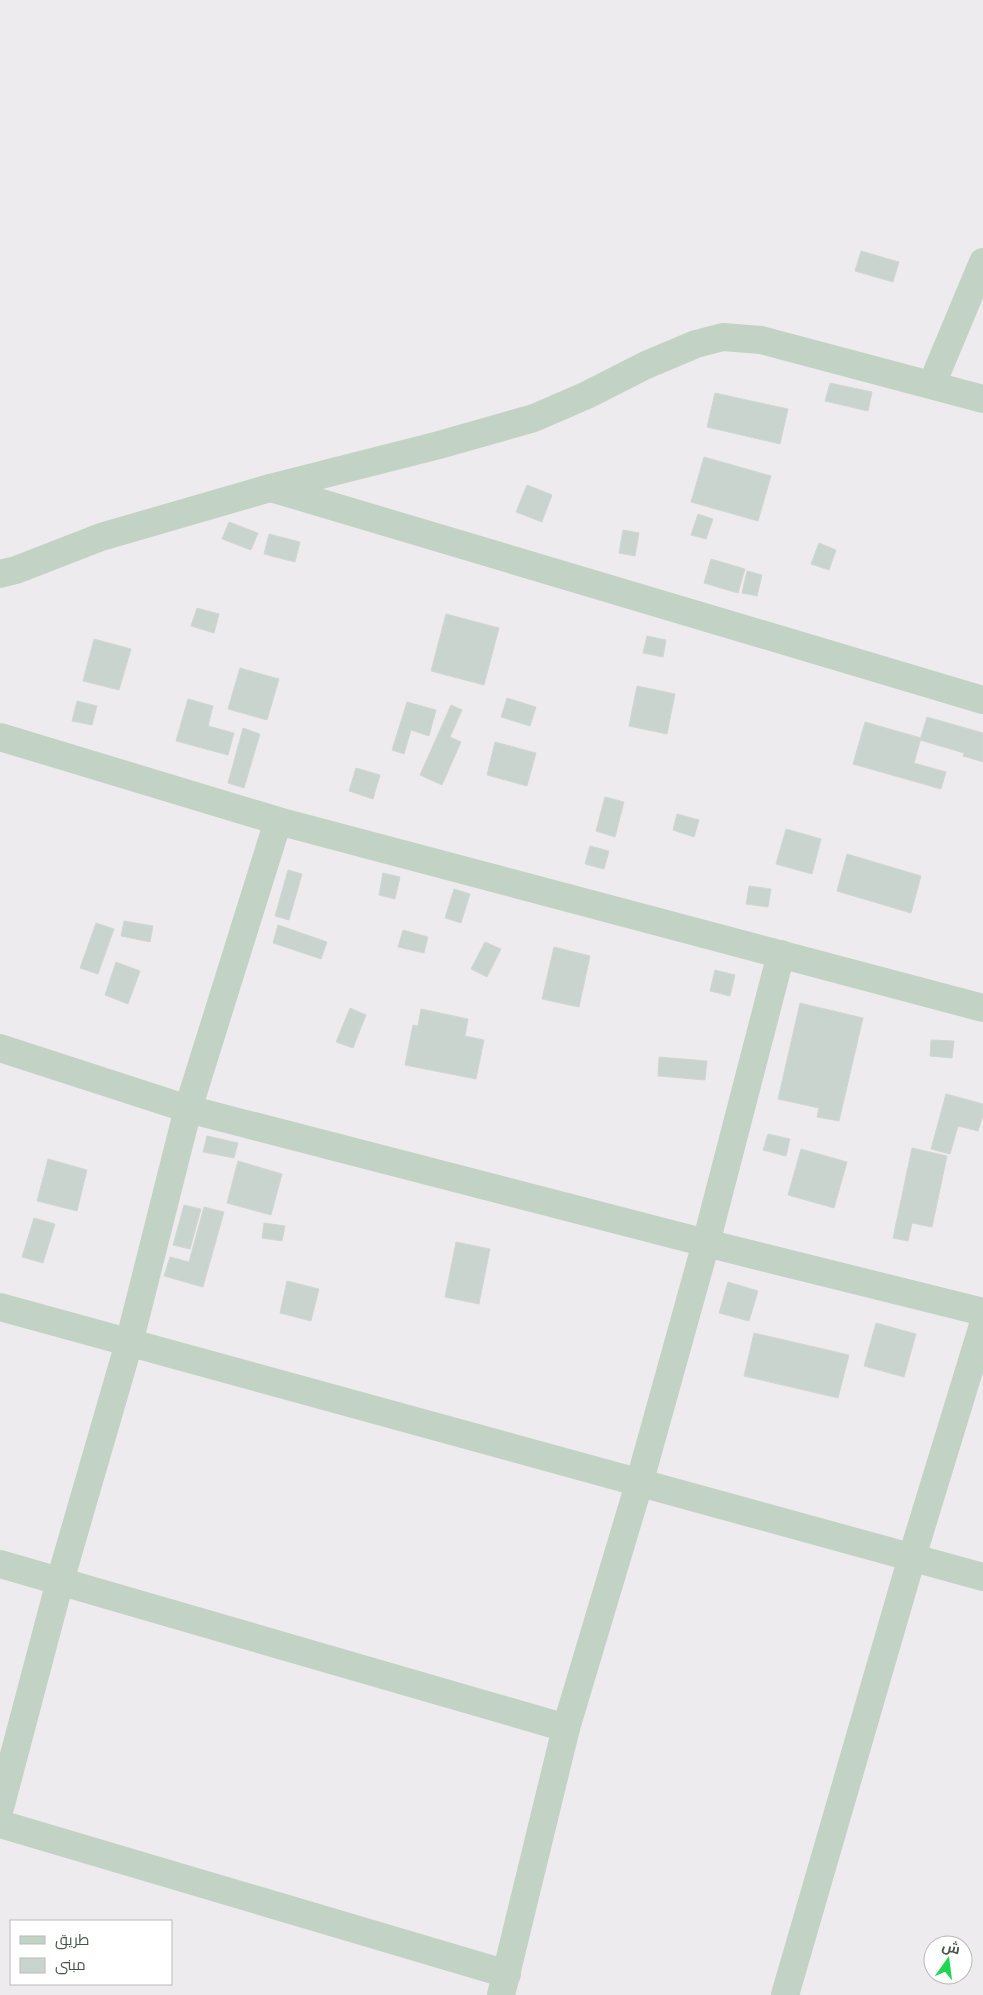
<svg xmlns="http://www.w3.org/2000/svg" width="983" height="1995" viewBox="0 0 983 1995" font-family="Poppins,Cairo,sans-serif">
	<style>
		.building { fill: #cad4ce; stroke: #d0d7d3 }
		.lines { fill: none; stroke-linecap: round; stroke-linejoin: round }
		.street { stroke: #c2d3c5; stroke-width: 28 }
	</style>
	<rect width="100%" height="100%" fill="#eeebee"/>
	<g class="building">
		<path d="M861,251L899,262L893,282L855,271Z"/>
		<path d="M830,383L872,392L868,411L825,401Z"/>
		<path d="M715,393L788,409L780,444L707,427Z"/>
		<path d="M704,457L771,476L758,521L691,502Z"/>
		<path d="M527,485L552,495L542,522L516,512Z"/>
		<path d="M698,514L713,519L706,539L691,535Z"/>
		<path d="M229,522L258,533L251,550L222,539Z"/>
		<path d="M623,530L639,533L635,556L619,553Z"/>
		<path d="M269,534L300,542L295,562L264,554Z"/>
		<path d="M819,543L836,550L829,570L811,564Z"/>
		<path d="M711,559L745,569L738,593L704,583Z"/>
		<path d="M747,571L762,575L757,596L742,593Z"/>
		<path d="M197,608L219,614L214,633L191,626Z"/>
		<path d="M446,614L499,628L484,685L431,671Z"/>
		<path d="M647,636L666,640L663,657L643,653Z"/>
		<path d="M94,639L131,649L119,690L83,681Z"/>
		<path d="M240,668L279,679L267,720L228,709Z"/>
		<path d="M637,686L675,694L667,734L629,726Z"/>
		<path d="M507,698L536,707L530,726L501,717Z"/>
		<path d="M188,699L213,706L208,726L234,733L228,755L176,741Z"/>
		<path d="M77,701L97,706L92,725L72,721Z"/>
		<path d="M407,702L436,710L429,736L411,730L404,754L392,750Z"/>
		<path d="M451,705L462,710L450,737L461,742L442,785L420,775Z"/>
		<path d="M927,717L983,733V762L963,756L964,753L920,740Z"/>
		<path d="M865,722L921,738L914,763L946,772L941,789L853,764Z"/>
		<path d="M243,728L260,734L244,788L228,783Z"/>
		<path d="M495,742L536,753L527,786L487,775Z"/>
		<path d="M356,768L380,775L373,799L349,791Z"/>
		<path d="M605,797L624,802L615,837L596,831Z"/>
		<path d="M677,814L699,820L694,837L673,830Z"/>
		<path d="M786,829L821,839L812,874L776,864Z"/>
		<path d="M590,846L609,851L604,869L585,864Z"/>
		<path d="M847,854L921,876L911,913L837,891Z"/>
		<path d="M288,870L302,874L289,920L275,916Z"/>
		<path d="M383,873L400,877L395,899L379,895Z"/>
		<path d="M749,886L771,889L768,907L746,904Z"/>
		<path d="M454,889L470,894L461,923L445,918Z"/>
		<path d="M124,921L153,926L150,942L121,936Z"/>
		<path d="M96,923L114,929L98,974L80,968Z"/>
		<path d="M278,925L327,942L321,959L273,943Z"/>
		<path d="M403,930L428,937L424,953L398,947Z"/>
		<path d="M485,942L501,949L487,977L471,969Z"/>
		<path d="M554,947L590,956L579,1007L542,999Z"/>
		<path d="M116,962L140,971L128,1004L105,995Z"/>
		<path d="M715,970L735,975L730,996L710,991Z"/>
		<path d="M800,1003L863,1018L839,1121L817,1117L819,1108L778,1099Z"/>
		<path d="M350,1008L366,1015L353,1048L336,1042Z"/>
		<path d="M421,1009L468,1019L465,1036L484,1040L476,1079L405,1065L413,1025L418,1026Z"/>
		<path d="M931,1040L954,1041L952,1058L930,1056Z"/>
		<path d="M659,1057L707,1061L705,1080L658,1076Z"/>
		<path d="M946,1094L983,1104V1115L978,1131L958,1126L950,1154L931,1149Z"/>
		<path d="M768,1134L790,1139L786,1156L763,1150Z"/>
		<path d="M207,1136L238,1143L234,1158L203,1152Z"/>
		<path d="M912,1148L947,1156L932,1227L912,1223L908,1241L893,1238Z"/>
		<path d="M801,1149L847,1162L834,1208L788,1195Z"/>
		<path d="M48,1159L87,1170L77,1211L37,1201Z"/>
		<path d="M238,1161L282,1174L271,1215L227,1203Z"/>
		<path d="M184,1205L201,1209L190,1249L173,1245Z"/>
		<path d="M204,1207L224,1212L203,1287L164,1276L170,1257L189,1262Z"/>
		<path d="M34,1218L55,1224L43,1263L22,1257Z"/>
		<path d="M264,1223L285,1226L282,1241L262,1238Z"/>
		<path d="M456,1242L490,1249L479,1304L445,1297Z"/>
		<path d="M287,1281L319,1289L311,1321L280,1313Z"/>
		<path d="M728,1282L758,1291L749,1321L719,1313Z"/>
		<path d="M876,1323L916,1334L904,1377L864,1366Z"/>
		<path d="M754,1333L849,1355L838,1398L744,1376Z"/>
	</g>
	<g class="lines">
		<g class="street">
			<path d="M932,384L983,262"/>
			<path d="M271,488L983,700"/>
			<path d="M0,574L16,570L101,537L270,488L439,445L534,418L587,395L646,365L696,344L723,337L761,340L983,399"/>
			<path d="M0,737L278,821L983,1008"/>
			<path d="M0,1048L188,1109L706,1243L983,1312"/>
			<path d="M0,1307L983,1577"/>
			<path d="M0,1564L566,1728"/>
			<path d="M0,1808L60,1581L129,1343L188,1109L278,821"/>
			<path d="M0,1824L507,1974"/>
			<path d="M501,1995L566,1728L639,1484L706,1243L781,954"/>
			<path d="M785,1995L912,1557L983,1325"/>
		</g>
	</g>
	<rect x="10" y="1920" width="162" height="65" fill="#ffffff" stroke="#b5bcb6"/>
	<rect x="20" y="1936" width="25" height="8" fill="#c2d3c5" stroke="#b5bcb6"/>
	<text x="55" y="1945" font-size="15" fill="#455848">طريق</text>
	<rect x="20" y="1958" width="25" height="15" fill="#cad4ce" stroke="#b5bcb6"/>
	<text x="55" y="1970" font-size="15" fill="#455848">مبنى</text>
	<g transform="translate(948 1960) rotate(14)"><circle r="24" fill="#ffffff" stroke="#b5bcb6"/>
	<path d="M0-4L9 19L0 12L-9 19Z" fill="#1dd751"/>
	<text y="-8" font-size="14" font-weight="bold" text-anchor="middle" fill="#455848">ش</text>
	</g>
</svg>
